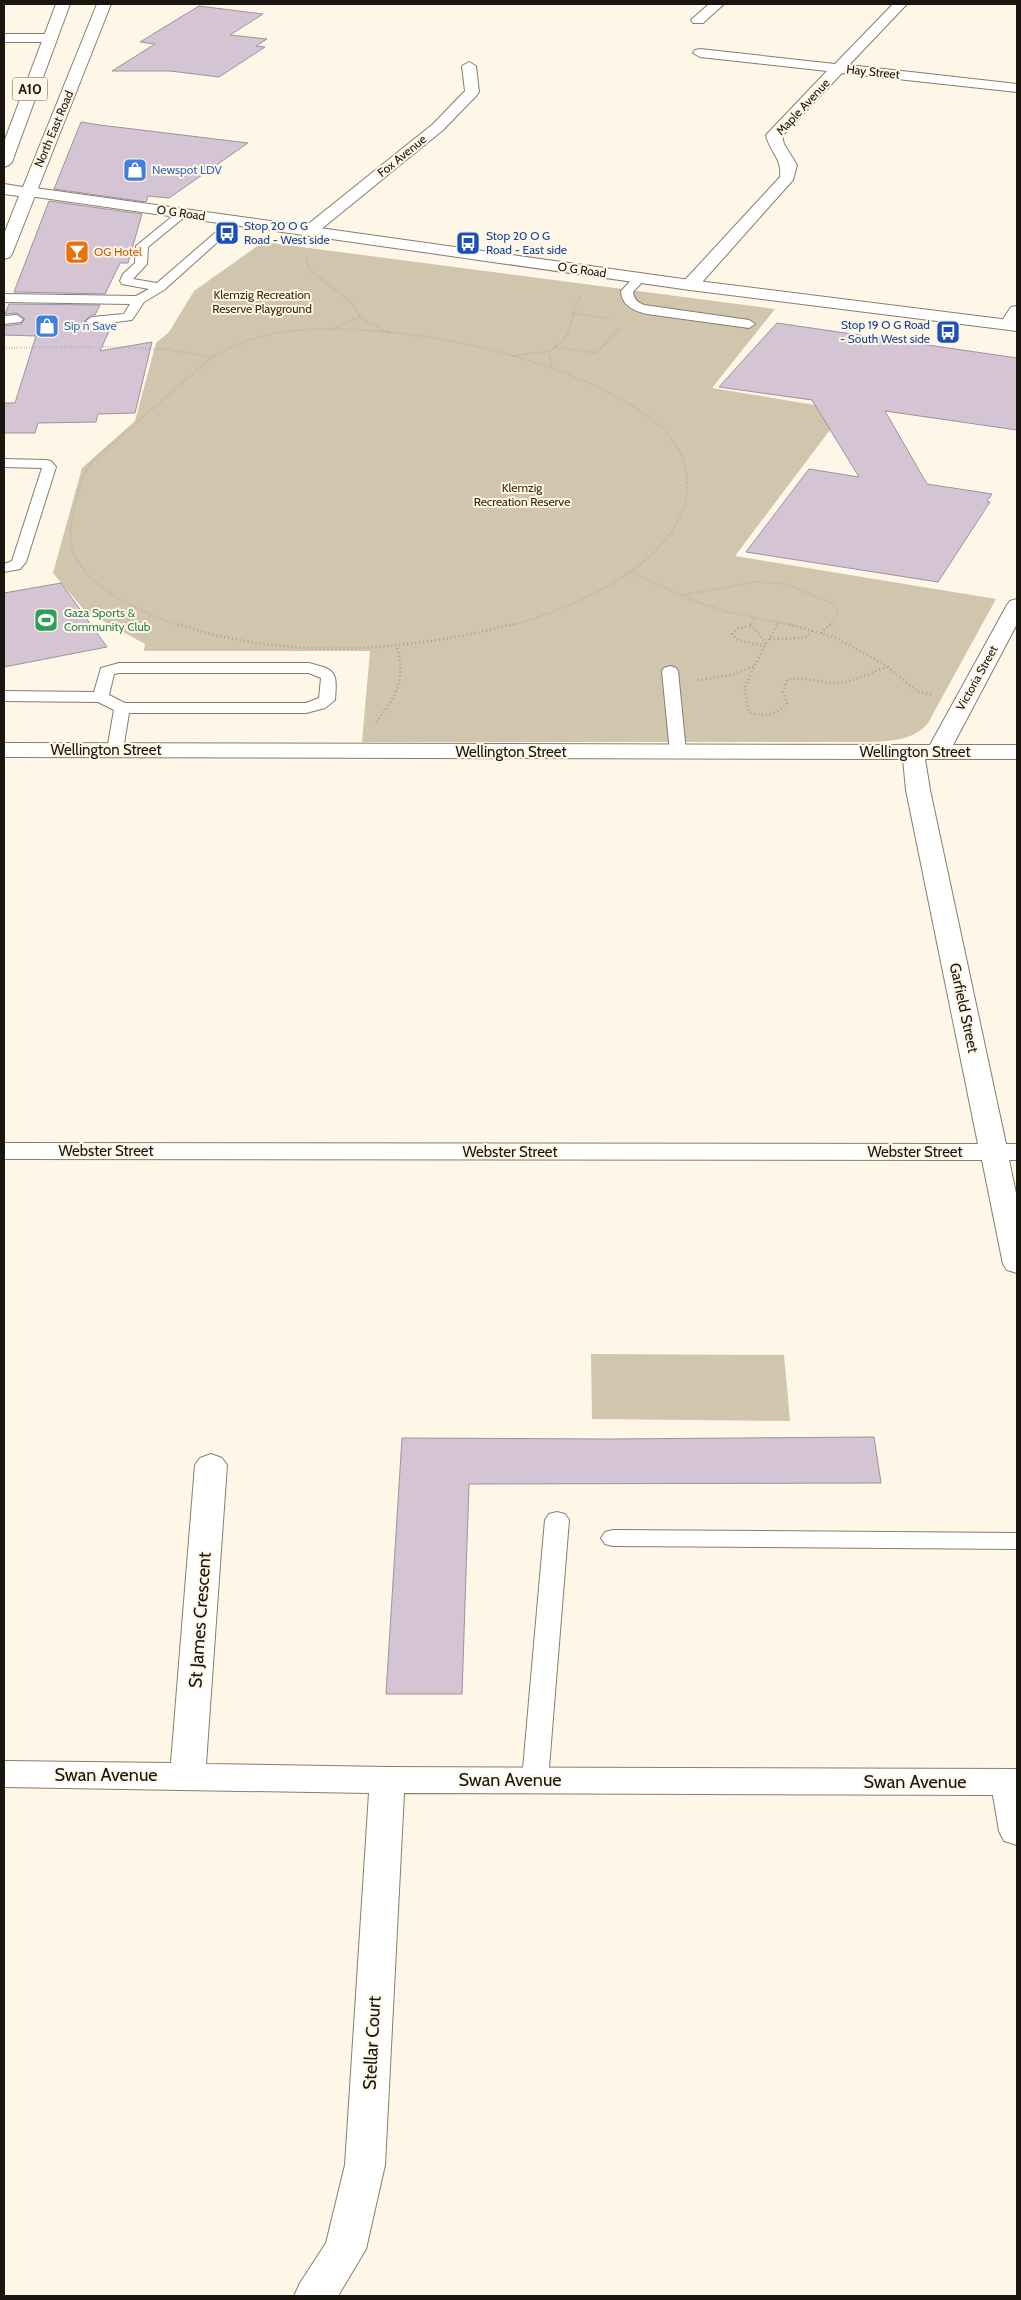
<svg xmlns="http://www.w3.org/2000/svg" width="1021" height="2300" viewBox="0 0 1021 2300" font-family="Cabin,sans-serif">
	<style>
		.green { fill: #d2c5ad }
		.building { fill: #d4c4d4; stroke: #a091a0 }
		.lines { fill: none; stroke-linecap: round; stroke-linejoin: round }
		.service-casing { stroke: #877e6d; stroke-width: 2 }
		.minor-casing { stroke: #877e6d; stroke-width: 2 }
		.secondary-casing { stroke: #877e6d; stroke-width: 2 }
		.trunk-casing { stroke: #877e6d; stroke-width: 2 }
		.path-far1 { stroke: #a6a094; stroke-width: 2; stroke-dasharray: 0.5 2; stroke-linecap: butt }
		.path { stroke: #a6a094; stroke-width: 2.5; stroke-dasharray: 1 3; stroke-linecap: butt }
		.service { fill: #fff; fill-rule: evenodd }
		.minor { fill: #fff; fill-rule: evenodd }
		.secondary { fill: #fff; fill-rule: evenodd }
		.trunk { fill: #fff; fill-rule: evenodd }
		.labels { text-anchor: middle; stroke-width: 4; stroke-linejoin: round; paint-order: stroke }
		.far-street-label { font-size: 12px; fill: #19160f; stroke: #fef6e7 }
		.far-shop-label { font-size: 12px; fill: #366cbe; stroke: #fef6e7; text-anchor: start }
		.far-transit-label { font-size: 12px; fill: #164399; stroke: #fef6e7; text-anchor: start }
		.far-food-label { font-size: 12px; fill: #c56008; stroke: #fef6e7; text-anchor: start }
		.far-park-label { font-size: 12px; fill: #382700; stroke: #fef6e7 }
		.far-leisure-label { font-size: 12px; fill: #27864d; stroke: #fef6e7; text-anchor: start }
		.shield { fill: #fef6e7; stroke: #5e5950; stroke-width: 1 }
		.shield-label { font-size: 14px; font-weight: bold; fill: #19160f }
		.street-label { font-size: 15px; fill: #19160f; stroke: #fef6e7 }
		.near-street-label { font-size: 18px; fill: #19160f; stroke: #fef6e7 }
	</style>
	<rect width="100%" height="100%" fill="#fef6e7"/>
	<g class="green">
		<path d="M263,242L775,309L712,388L845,410L735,556L996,599L928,723C913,741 890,741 868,742H362L370,651H144L145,644L85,611L53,573L82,468L135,421L156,343L169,332L194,291Z"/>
		<path d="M591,1354L784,1355L790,1421L592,1419Z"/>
	</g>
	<g class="building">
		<path d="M199,6L263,14L230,35L267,39L256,46L265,47L219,77L170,71H112L155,44L140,42Z"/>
		<path d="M81,122L100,125L248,143L169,198L148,196L146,202L54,189Z"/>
		<path d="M49,201L142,214L128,263H120L105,294L14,292Z"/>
		<path d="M9,304L100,305L95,315H91L84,322L90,326L88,329H110L100,351L152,342L135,413L98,414L96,422L38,423L35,433H4V403H15L36,336L4,335V326L21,324L25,319L17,313L5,314Z"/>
		<path d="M777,323L1017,358V430L885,411L927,484L992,494L987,501L990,502L938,582L746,552L809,469L859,477L812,400L719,387Z"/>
		<path d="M61,583L107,647L4,667V593Z"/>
		<path d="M874,1437L881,1483L469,1484L462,1694H386L402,1438L609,1439Z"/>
	</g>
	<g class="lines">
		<g class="service-casing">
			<g id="service">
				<path d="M183,210L187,211L189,213L187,215L148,247L147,264L133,279L157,283L231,219L235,217L241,221L164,290L144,302L132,320L92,325L86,321L92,317L124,314L130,304L4,302V294L136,296L149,289L122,284L120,281L123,274L135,263L136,246L179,211Z"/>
				<path d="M640,274L646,278L633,292C634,299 637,302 644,305L749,320L755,324L749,328L647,314C634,311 622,306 621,291L636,275Z"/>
				<path d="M17,315L23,319L21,322L4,324V316Z"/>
				<path d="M4,459L46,460L51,461L56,467L26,562L20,569L4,572V564L12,561L42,468L4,467Z"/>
				<path d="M119,663H309C337,670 337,672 335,700L325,708L306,713H129L123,750L121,753H109L107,750L114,710L98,702L4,701V691L94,692L101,668ZM119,673H309L321,678L319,698L306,703H125L109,695L114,674Z"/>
				<path d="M670,666L676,668L678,671L686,752L684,755H672L670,752L662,671L664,668Z"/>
				<path d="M557,1512L565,1514L569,1520L548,1780L544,1787L535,1790L526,1787L522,1780L545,1520L549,1514Z"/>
				<path d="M613,1530L1017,1533V1549L613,1546L605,1544L601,1538L605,1532Z"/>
			</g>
		</g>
		<g class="minor-casing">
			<g id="minor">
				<path d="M709,4H724L703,23H693L691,20Z"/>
				<path d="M893,4H907L849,65L1017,84V92L842,73L782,136L784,144L797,165L793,180L696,289H684L682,285L684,281L780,177C782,157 770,153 766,135L827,71L700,57L693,53L695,50L700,49L835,64Z"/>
				<path d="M4,34H50L57,38L50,42H4Z"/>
				<path d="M469,62L476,66L479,92L477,95L443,130L314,235H302L300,232L302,229L433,124L465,91L462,66Z"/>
				<path d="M1017,306V324L1014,329H1002L999,325L1011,307Z"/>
				<path d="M1017,599V624L953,745H1017V759H925L930,790L1006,1144H1017V1160H1009L1017,1198V1273L1007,1270L1003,1264L982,1160L4,1159V1143L978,1144L906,790L903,759L4,757V743L930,745L1007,605L1010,601Z"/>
				<path d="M211,1454L222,1458L227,1465L206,1764L387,1767L1017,1769V1845L1004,1841L999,1831L993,1795L404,1793L385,2165L366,2249L338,2296H294L300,2283L326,2243L345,2165L369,1793L4,1787V1761L171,1763L195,1465L200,1458Z"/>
			</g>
		</g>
		<g class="secondary-casing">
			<path id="secondary" d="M28,187L690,280L1017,321V331L690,290L22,195L20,192L22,189Z"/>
		</g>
		<g class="trunk-casing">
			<g id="trunk">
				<path d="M56,4H70L12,162L9,165L4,167V142Z"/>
				<path d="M97,4H111L12,254L10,257L4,259V234L19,196L4,194V184L23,187Z"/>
			</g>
		</g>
		<g class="path-far1">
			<path d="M307,256V264L311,271L352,303L360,317L390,333"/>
			<path d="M572,313L611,319"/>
			<path d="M334,328L360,317"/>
			<path d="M103,347L164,349L211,357"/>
			<path d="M555,347L596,353L621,327"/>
			<path d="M4,348L92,347"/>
			<path d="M512,356L549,351"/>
			<path d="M551,367L549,351C582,330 564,317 582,296"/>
			<path d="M630,572L697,602L727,612L795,626"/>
			<path d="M684,595L755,582L782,583L832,603L838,610L834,622L830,626"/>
			<path d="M182,626C146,614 82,588 72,547C69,533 72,518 75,505C80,486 83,470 97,457L212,357C240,341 269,332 301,330C399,324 526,349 613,395C631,405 650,415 664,430C679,446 688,465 687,487C686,561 570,610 509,626"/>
			<path d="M750,626L754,618"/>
			<path d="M777,626L778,623"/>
		</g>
		<g class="path">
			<path d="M178,624C286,661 405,652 514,624"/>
			<path d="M751,624L766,643L744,688L749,712C766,717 775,716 787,703L783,692L787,680C804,675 820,684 838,683C855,682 871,672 887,667"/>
			<path d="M789,624L836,638L884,664L918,692L934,695"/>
			<path d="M750,626L738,628L732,634L738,640L765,646"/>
			<path d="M821,633L831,624"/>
			<path d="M770,639L805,638L812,631"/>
			<path d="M769,640L777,624"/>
			<path d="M698,680L731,675L755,666"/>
			<path d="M376,722C397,696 406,679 397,646"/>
		</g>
		<use href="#service" class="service"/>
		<use href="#minor" class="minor"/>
		<use href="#secondary" class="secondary"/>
		<use href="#trunk" class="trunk"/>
	</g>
	<defs>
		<g id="shop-square" transform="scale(1.25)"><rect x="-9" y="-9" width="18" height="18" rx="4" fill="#3f7fe0" stroke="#fef6e7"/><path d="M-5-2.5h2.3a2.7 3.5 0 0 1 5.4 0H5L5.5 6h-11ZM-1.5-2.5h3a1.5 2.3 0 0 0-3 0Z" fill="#fff"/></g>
		<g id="bus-square" transform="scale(1.25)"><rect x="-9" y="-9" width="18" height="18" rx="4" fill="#1a4fb4" stroke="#fef6e7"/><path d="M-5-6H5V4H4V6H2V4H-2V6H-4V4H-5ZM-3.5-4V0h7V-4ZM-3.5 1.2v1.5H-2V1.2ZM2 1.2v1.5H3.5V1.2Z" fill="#fff"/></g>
		<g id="bar-square" transform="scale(1.25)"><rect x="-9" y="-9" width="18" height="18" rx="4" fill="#e8710a" stroke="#fef6e7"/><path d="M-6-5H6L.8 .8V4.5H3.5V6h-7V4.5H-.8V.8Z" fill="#fff"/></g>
		<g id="stadium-square" transform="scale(1.25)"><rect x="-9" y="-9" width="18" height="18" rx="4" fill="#2e9e5b" stroke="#fef6e7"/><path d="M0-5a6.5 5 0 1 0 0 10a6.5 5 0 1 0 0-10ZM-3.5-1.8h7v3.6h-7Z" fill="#fff"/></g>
	</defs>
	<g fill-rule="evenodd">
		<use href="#shop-square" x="135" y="170"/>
		<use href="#bus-square" x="227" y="233"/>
		<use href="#bus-square" x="468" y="243"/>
		<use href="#bar-square" x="77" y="252"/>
		<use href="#shop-square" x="47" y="326"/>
		<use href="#bus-square" x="948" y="332"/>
		<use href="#stadium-square" x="46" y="620"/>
	</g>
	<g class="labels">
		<g class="far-street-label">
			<text transform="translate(873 72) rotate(6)" y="4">Hay Street</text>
			<text transform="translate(803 107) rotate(-47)" y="4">Maple Avenue</text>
			<text transform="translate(54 129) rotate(-67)" y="4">North East Road</text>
			<text transform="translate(402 156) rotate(-39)" y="4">Fox Avenue</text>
			<text transform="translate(181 213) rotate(8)" y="4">O G Road</text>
			<text transform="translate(582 270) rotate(8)" y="4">O G Road</text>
			<text transform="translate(977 678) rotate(-61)" y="4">Victoria Street</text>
		</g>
		<g class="far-shop-label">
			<text x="152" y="174">Newspot LDV</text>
			<text x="64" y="330">Sip n Save</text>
		</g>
		<g class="far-transit-label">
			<text x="244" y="230">Stop 20 O G<tspan x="244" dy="14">Road - West side</tspan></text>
			<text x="486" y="240">Stop 20 O G<tspan x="486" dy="14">Road - East side</tspan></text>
			<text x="930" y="329" text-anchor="end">Stop 19 O G Road<tspan x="930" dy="14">- South West side</tspan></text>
		</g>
		<g class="far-food-label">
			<text x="94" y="256">OG Hotel</text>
		</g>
		<g class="far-park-label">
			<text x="262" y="299">Klemzig Recreation<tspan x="262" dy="14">Reserve Playground</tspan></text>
			<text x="522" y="492">Klemzig<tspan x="522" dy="14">Recreation Reserve</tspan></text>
		</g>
		<g class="far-leisure-label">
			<text x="64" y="617">Gaza Sports &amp;<tspan x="64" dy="14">Community Club</tspan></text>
		</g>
		<rect class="shield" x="12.5" y="77.5" width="35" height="23" rx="4"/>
		<g class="shield-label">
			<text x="30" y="94">A10</text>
		</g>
		<g class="street-label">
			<text x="106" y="755">Wellington Street</text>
			<text x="511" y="757">Wellington Street</text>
			<text x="915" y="757">Wellington Street</text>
			<text transform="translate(964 1008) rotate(78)" y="5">Garfield Street</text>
			<text x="106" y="1156">Webster Street</text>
			<text x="510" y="1157">Webster Street</text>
			<text x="915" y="1157">Webster Street</text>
		</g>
		<g class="near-street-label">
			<text transform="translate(200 1620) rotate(-86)" y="6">St James Crescent</text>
			<text x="106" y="1781">Swan Avenue</text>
			<text x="510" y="1786">Swan Avenue</text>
			<text x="915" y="1788">Swan Avenue</text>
			<text transform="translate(372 2043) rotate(-87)" y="6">Stellar Court</text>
		</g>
	</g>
	<rect width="1021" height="2300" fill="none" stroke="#19160f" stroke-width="10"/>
</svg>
